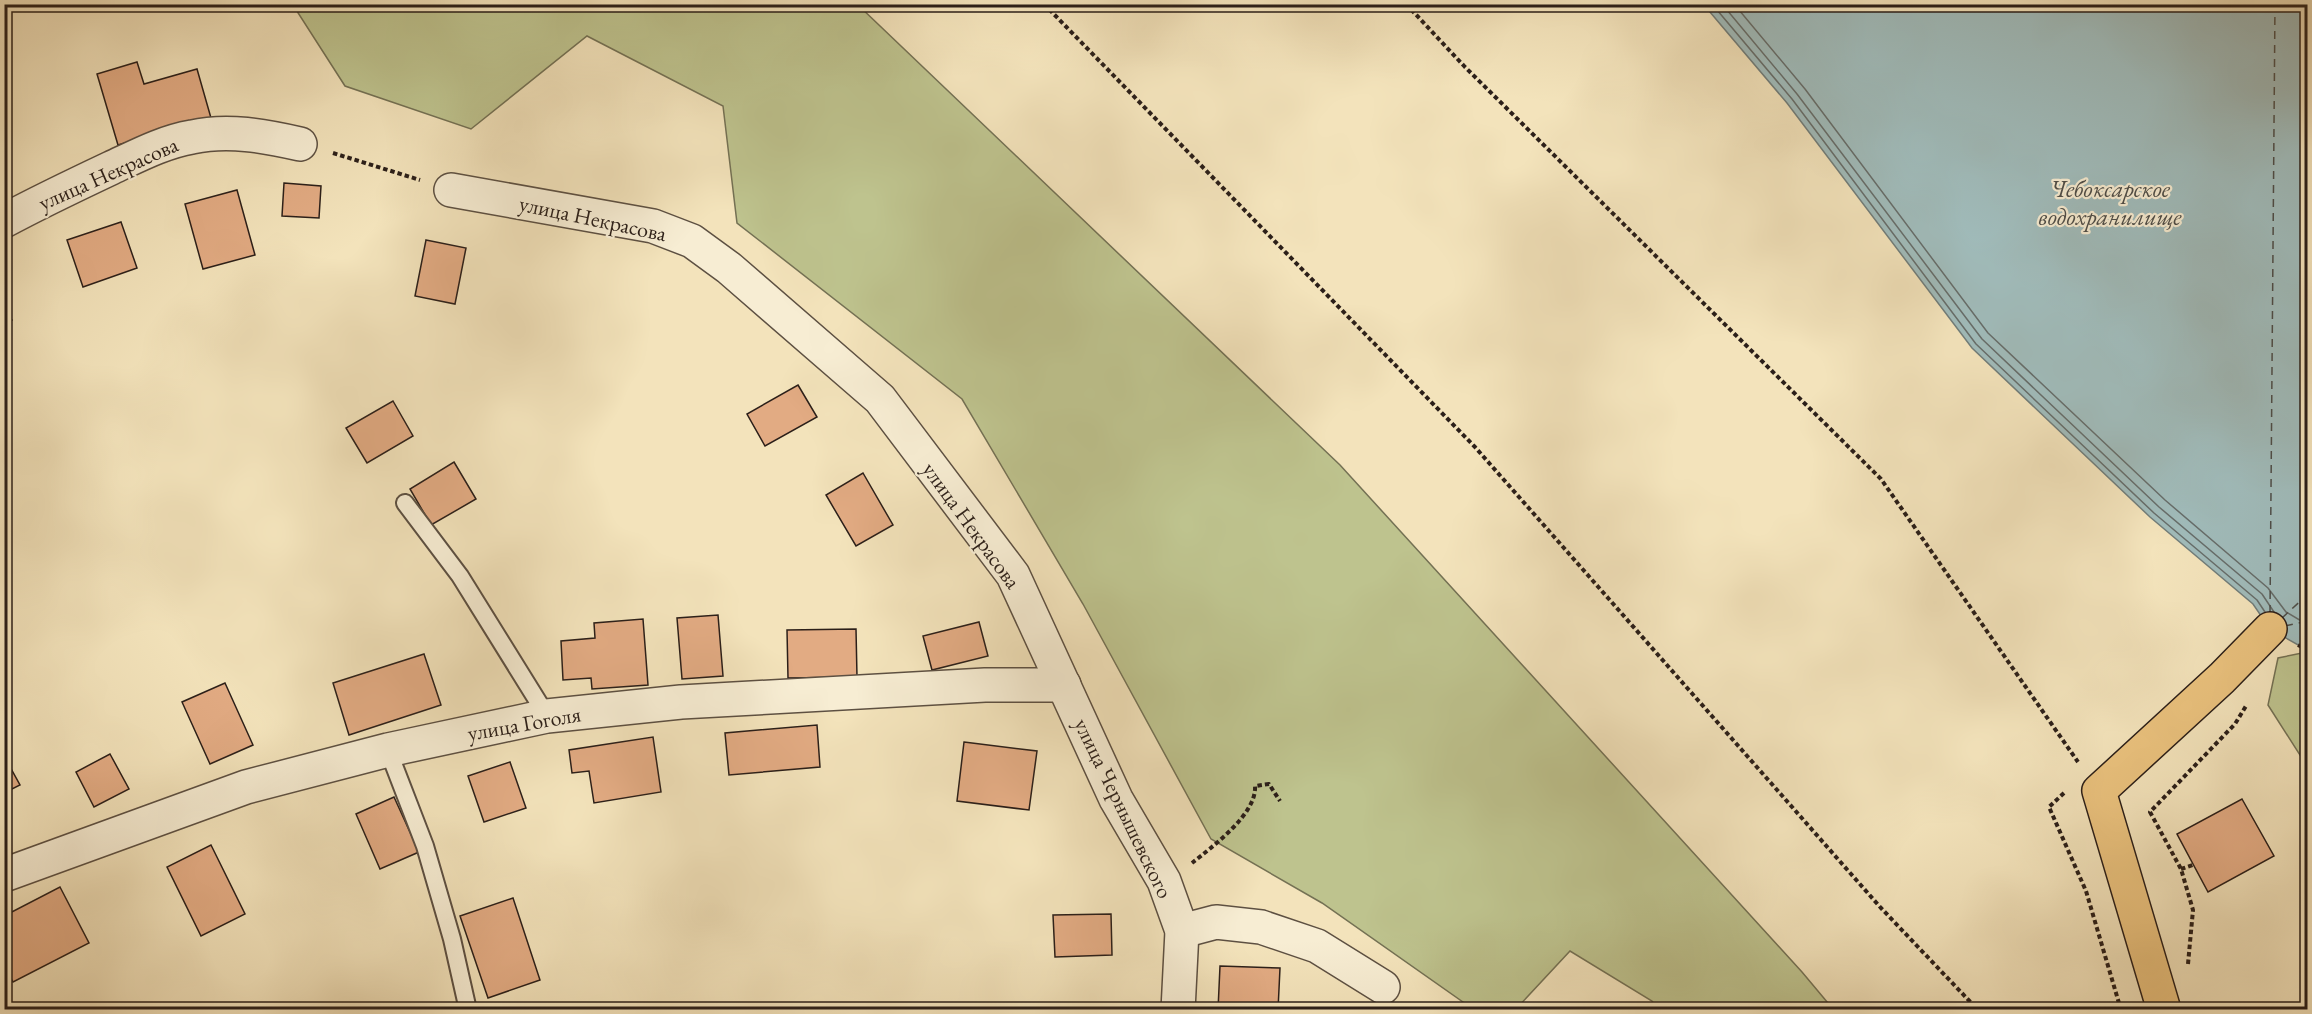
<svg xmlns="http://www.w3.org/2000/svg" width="2312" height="1014" viewBox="0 0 2312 1014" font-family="'EB Garamond',serif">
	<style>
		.green { fill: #bec38e; stroke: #747154; stroke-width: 1.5 }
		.water { fill: #a0bbba; stroke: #717d7a; stroke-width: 1.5 }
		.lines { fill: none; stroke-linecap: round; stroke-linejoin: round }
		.shore { stroke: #666d6a; stroke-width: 1.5 }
		.ferry { stroke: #4e4e49; stroke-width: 1.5; stroke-dasharray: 8 6; stroke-linecap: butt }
		.building { fill: #e2ab83; stroke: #2b1f19; stroke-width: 1.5 }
		.service-casing { stroke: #5d5042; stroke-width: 20 }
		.minor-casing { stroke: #5d5042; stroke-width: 36 }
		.primary-casing { stroke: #2b1f19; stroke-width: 36 }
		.path { stroke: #2b1f19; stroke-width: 4; stroke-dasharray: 4.5 3; stroke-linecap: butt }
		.service { stroke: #f7edd3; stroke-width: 16 }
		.minor { stroke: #f7edd3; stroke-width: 33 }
		.primary { stroke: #eac27e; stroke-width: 33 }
		.labels { text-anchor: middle; stroke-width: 4.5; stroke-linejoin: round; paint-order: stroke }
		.street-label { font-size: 22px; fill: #2b1f19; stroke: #f7edd3 }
		.water-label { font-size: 24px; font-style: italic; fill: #4e4e49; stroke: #f7edd3 }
	</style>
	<rect width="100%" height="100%" fill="#f3e3bb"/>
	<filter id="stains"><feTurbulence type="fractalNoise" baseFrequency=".00333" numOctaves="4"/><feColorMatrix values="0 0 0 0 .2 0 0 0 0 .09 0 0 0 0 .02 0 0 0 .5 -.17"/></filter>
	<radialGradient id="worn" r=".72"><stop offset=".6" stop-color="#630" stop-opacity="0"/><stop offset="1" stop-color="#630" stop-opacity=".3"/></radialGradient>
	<g class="green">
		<path d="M293,5H858L1340,465L1802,972L1833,1009H1658L1652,1001L1570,951L1516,1009H1473L1322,903L1211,839L1083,604L962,399L737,223L723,106L587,36L471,129L345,86Z"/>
		<path d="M2307,652H2308L2307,766L2268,705L2278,658Z"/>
	</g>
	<path class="water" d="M1704,5H2307V650L2270,629L2253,604L2150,517L1972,348L1787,103Z"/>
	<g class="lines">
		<g class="shore">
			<path d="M1712,4L1792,99L1976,344L2154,513L2257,600L2265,612"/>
			<path d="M1722,4L1797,94L1982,339L2159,507L2262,594L2274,612"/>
			<path d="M1734,4L1805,89L1988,333L2165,500L2268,588L2286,612L2308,625"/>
		</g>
		<g class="ferry">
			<path d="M2270,613L2275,4"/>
			<path d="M2282,618L2308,594"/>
			<path d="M2285,626L2308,621"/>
		</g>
	</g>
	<g class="building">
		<path d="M137,62L144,84L197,69L211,118L118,145L97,74Z"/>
		<path d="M284,183L321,186L319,218L282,216Z"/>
		<path d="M237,190L255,255L203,269L185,204Z"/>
		<path d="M121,222L137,268L83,287L67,240Z"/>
		<path d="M426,240L466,248L455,304L415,296Z"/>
		<path d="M4,309L12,320L4,325Z"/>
		<path d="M798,385L817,417L765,446L747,414Z"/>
		<path d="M393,401L413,436L367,463L346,428Z"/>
		<path d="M454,462L476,499L431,525L410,489Z"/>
		<path d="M863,473L893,525L856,546L826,495Z"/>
		<path d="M718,615L723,676L682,679L677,618Z"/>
		<path d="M643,619L648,685L592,689L591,678L563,680L561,641L595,638L594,623Z"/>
		<path d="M979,622L988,656L932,670L923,636Z"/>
		<path d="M856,629L857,677L788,678L787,630Z"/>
		<path d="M424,654L441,705L349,735L333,683Z"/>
		<path d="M225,683L253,745L210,764L182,702Z"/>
		<path d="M817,725L820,767L729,775L725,733Z"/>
		<path d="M653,737L661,792L594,803L589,771L572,773L569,750Z"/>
		<path d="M964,742L1037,751L1029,810L957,801Z"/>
		<path d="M110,754L129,789L94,807L76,772Z"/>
		<path d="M4,756L20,785L4,793Z"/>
		<path d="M510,762L526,808L484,822L468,776Z"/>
		<path d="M394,797L419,852L380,869L356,814Z"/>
		<path d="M2242,799L2274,856L2208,892L2177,834Z"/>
		<path d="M211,845L245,914L201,936L167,867Z"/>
		<path d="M60,887L89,943L13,982L4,967V916Z"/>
		<path d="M513,898L540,980L488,998L460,916Z"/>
		<path d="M1111,914L1112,955L1055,957L1053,915Z"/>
		<path d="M1220,966L1280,968L1278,1010H1218Z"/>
	</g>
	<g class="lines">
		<g class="service-casing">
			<g id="service">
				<path d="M405,503L460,576L547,716"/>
				<path d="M388,750L425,846L452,939L468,1010"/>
			</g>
		</g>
		<g class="minor-casing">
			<g id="minor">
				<path d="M451,190L653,226L692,241L729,268L880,399L1013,575L1116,799L1164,881L1182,931L1178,1010"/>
				<path d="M4,221C39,202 75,185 111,168C137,156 163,142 192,137C228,129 265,136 300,144"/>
				<path d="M4,875L246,787L388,750L547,716L681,702L985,685H1064"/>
				<path d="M1182,931L1216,922L1261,927L1317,946L1383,987"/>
			</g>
		</g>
		<g class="primary-casing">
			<path id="primary" d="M2164,1010L2099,791L2222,678L2270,629"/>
		</g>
		<g class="path">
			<path d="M1044,4L1475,447L1881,908L1978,1010"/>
			<path d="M1406,4L1465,67L1881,479L2078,762"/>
			<path d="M333,153L420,180"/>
			<path d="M2298,645L2308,650"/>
			<path d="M2064,793L2049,807L2086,891L2121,1010"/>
			<path d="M1192,863C1212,847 1257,814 1255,786L1269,784L1280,801"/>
			<path d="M2181,869L2193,865"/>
			<path d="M2188,964L2193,910L2181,869L2150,812L2235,724L2246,706"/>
		</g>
		<use href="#service" class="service"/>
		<use href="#minor" class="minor"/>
		<use href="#primary" class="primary"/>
	</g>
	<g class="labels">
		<g class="street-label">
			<text transform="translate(108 173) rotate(-24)" y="8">улица Некрасова</text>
			<text transform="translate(593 218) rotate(12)" y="8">улица Некрасова</text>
			<text transform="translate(972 525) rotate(54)" y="8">улица Некрасова</text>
			<text transform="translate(524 723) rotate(-10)" y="8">улица Гоголя</text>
			<text transform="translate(1124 808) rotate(64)" y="8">улица Чернышевского</text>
		</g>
		<g class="water-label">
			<text x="2110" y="197">Чебоксарское<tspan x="2110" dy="28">водохранилище</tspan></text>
		</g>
	</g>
	<rect width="2312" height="1014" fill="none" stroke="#f3e3bb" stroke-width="24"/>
	<rect x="6" y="6" width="2300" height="1002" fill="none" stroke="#2b1f19" stroke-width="3"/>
	<rect x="12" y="12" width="2288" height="990" fill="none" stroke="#2b1f19" stroke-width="1.5"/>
	<rect width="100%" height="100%" filter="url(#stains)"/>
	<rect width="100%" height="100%" fill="url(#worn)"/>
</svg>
